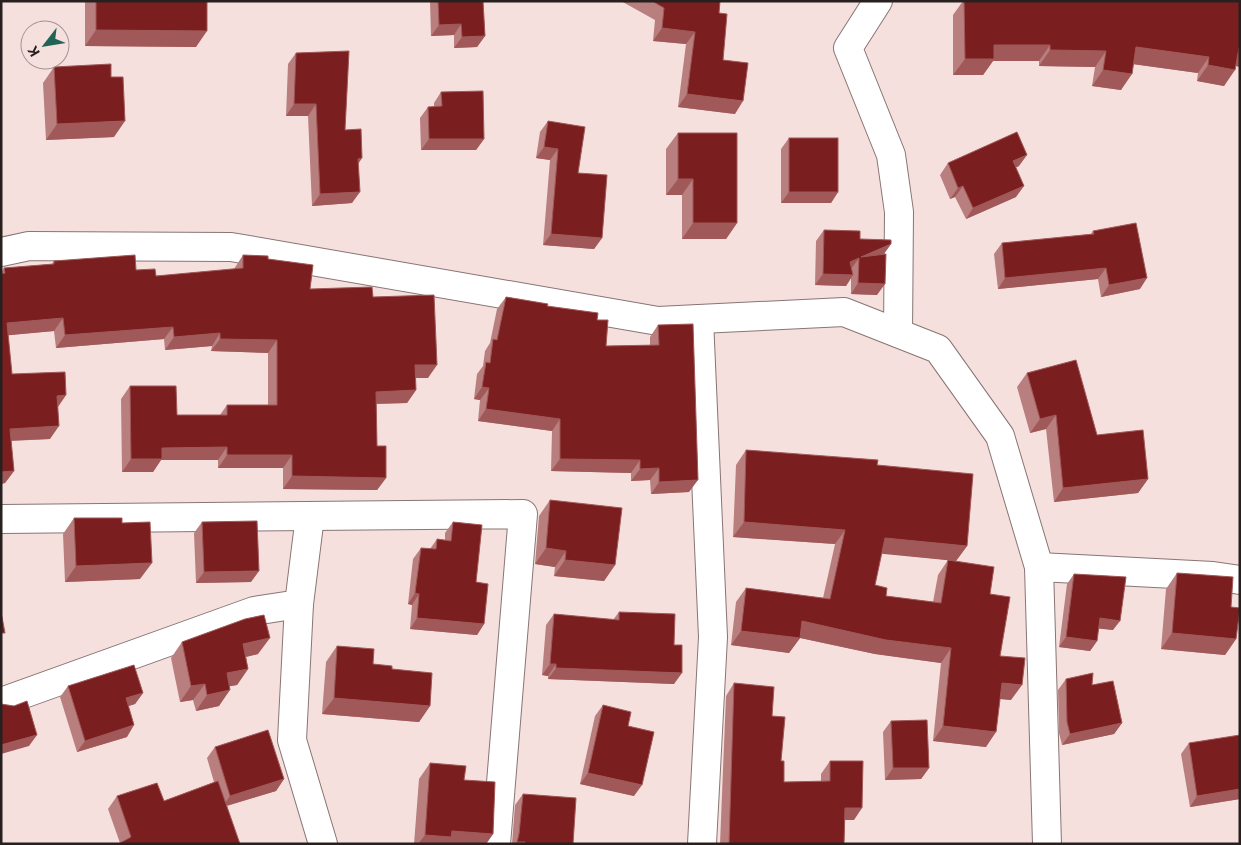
<svg xmlns="http://www.w3.org/2000/svg" width="1241" height="845" viewBox="0 0 1241 845" font-family="'Noto Sans',sans-serif">
	<style>
		.lines { fill: none; stroke-linecap: round; stroke-linejoin: round }
		.minor-casing { stroke: #887574; stroke-width: 30 }
		.minor { stroke: #fff; stroke-width: 28 }
		.wall { fill: #b87f7e; fill-rule: evenodd }
		.shaded-wall { fill: #a05858 }
		.building { fill: #7b1e1f; stroke: #a05858 }
	</style>
	<rect width="100%" height="100%" fill="#f5e0de"/>
	<g class="lines">
		<g class="minor-casing">
			<g id="minor">
				<path d="M878,1L848,48L891,155L899,212L898,333"/>
				<path d="M1,252L29,246L231,247L658,321L844,312L938,349L1000,436L1039,567L1047,844"/>
				<path d="M699,319L713,637L702,844"/>
				<path d="M310,516L299,604L292,740L323,844"/>
				<path d="M1,519L523,514L496,844"/>
				<path d="M1039,567L1213,576L1240,580"/>
				<path d="M1,702L254,611L299,604"/>
			</g>
		</g>
		<use href="#minor" class="minor"/>
	</g>
	<g class="wall">
		<path d="M85,1H207L196,47L85,46Z"/>
		<path d="M430,1H483L485,36L477,47L454,48V35L431,36Z"/>
		<path d="M621,1H720L719,13L723,60L735,114L678,107L686,44L653,41L655,20Z"/>
		<path d="M963,1H1240V67L1236,66L1224,86L1197,81L1198,73L1133,64L1121,90L1092,86L1095,67L1039,66V61H993L983,75H953V15Z"/>
		<path d="M296,53L345,130L358,165L352,203L312,206L308,116H286L288,64Z"/>
		<path d="M54,67L114,137L46,140L43,83Z"/>
		<path d="M441,92L484,139L476,150H421L420,118L428,107H434V103Z"/>
		<path d="M548,121L578,173L602,238L594,249L543,245L550,160L536,158L540,132Z"/>
		<path d="M678,133L737,223L726,239H682V195H666V149Z"/>
		<path d="M789,138L838,192L831,203H781V149Z"/>
		<path d="M948,163L1019,166L1016,167V197L966,219L955,197L950,199L940,175Z"/>
		<path d="M824,230L860,239L891,244L883,255L877,295L851,294V278L846,286L815,285L816,241Z"/>
		<path d="M1093,231L1140,289L1101,297L1098,279L998,289L994,254L1002,243L1091,234Z"/>
		<path d="M243,255L268,259L310,289L373,297L428,378H415L416,390L407,403L376,404L377,446L386,478L377,490L283,489V468H218V460H161L153,472H122L121,399L130,386L177,415H220L227,405H268V353L211,351L212,346L165,350L164,339L56,348L54,331L8,335L12,374L66,395L58,407L50,439L11,441L14,471L5,483L1,484V272L4,268L52,264L54,261L136,270L156,276L234,269Z"/>
		<path d="M506,297L547,306L597,320L606,346L650,345V337L658,325L689,492L651,494L650,480L631,481V473L551,471L552,431L478,421L480,400L474,399L477,374L483,366L485,351L490,343L497,309Z"/>
		<path d="M1027,373L1148,479L1138,493L1054,502L1046,429L1030,433L1017,387Z"/>
		<path d="M746,450L877,465L967,546L956,561L948,560L990,594L1000,656L1011,700L1000,699L986,747L933,741L941,663L875,654L800,638L789,653L731,645L736,602L746,588L823,598L835,544L733,537L736,465ZM881,553L948,560L938,575L933,602L886,596L875,585Z"/>
		<path d="M550,500L615,565L604,581L554,576L555,567L535,564L539,516Z"/>
		<path d="M74,518L122,523L140,579L65,582L63,534Z"/>
		<path d="M202,522L251,582L196,583L194,533Z"/>
		<path d="M453,522L476,582L484,624L477,635L410,629L412,605L408,604L413,559L421,548L430,549L437,539L445,540V533Z"/>
		<path d="M1177,573L1231,607L1236,639L1225,655L1161,649L1166,589Z"/>
		<path d="M1074,574L1113,630L1098,628L1097,641L1090,651L1059,647L1067,584Z"/>
		<path d="M619,612L674,645V684L548,679V676L542,675L546,625L554,614L613,620Z"/>
		<path d="M182,642L258,654L246,657L248,669L237,685L229,686L219,706L196,711L193,700L180,702L171,658Z"/>
		<path d="M337,646L373,664L392,669L430,706L419,722L322,714L326,662Z"/>
		<path d="M1066,679L1092,685L1122,723L1114,734L1062,745L1059,733L1058,690Z"/>
		<path d="M734,683L772,716L781,761L784,782H821V774L830,761L854,820H845L844,844H720L726,696Z"/>
		<path d="M68,686L143,693L135,704L129,706L127,737L77,752L60,697Z"/>
		<path d="M603,705L628,726L634,796L580,784L595,716Z"/>
		<path d="M891,721L929,768L921,779L885,780L883,732Z"/>
		<path d="M1189,743L1240,799L1190,807L1181,754Z"/>
		<path d="M215,747L284,779L276,791L227,806L120,843L108,809L117,796L164,801L214,782L207,758Z"/>
		<path d="M430,763L464,780L493,834L486,844H414L419,779Z"/>
		<path d="M523,794L573,844H512L515,805Z"/>
	</g>
	<g class="shaded-wall">
		<path d="M461,24L454,35L431,36L439,25Z"/>
		<path d="M662,28L695,32L686,44L653,41Z"/>
		<path d="M96,30L207,31L196,47L85,46Z"/>
		<path d="M485,36L477,47L454,48L462,37Z"/>
		<path d="M994,45H1050L1039,61H993L983,75H953L965,59Z"/>
		<path d="M1136,47L1209,57L1198,73L1125,63Z"/>
		<path d="M1239,48H1240V67L1228,64Z"/>
		<path d="M1050,50L1106,51L1095,67L1039,66Z"/>
		<path d="M1208,65L1235,70L1224,86L1197,81Z"/>
		<path d="M1103,70L1132,74L1121,90L1092,86Z"/>
		<path d="M687,94L743,101L735,114L678,107Z"/>
		<path d="M294,104H316L308,116H286Z"/>
		<path d="M125,121L114,137L46,140L57,124Z"/>
		<path d="M429,139H484L476,150H421Z"/>
		<path d="M544,147L558,149L550,160L536,158Z"/>
		<path d="M1027,155L1019,166L1006,172L1013,161Z"/>
		<path d="M362,158L355,169L358,159Z"/>
		<path d="M678,179H693L682,195H666Z"/>
		<path d="M963,186L955,197L950,199L958,188Z"/>
		<path d="M1024,186L1016,197L966,219L973,208Z"/>
		<path d="M360,192L352,203L312,206L320,194Z"/>
		<path d="M789,192H838L831,203H781Z"/>
		<path d="M693,223H737L726,239H682Z"/>
		<path d="M551,234L602,238L594,249L543,245Z"/>
		<path d="M891,244L883,255L861,257Z"/>
		<path d="M859,258L851,269L850,262Z"/>
		<path d="M1106,268L1098,279L998,289L1005,278Z"/>
		<path d="M823,274L853,275L846,286L815,285Z"/>
		<path d="M1147,278L1140,289L1101,297L1109,285Z"/>
		<path d="M858,283L885,284L877,295L851,294Z"/>
		<path d="M63,318L54,331L1,336L7,323Z"/>
		<path d="M173,327L164,339L56,348L65,335Z"/>
		<path d="M220,333L212,346L165,350L174,337Z"/>
		<path d="M220,339L277,340L268,353L211,351Z"/>
		<path d="M415,365H437L428,378H406Z"/>
		<path d="M482,387L489,388L480,400L474,399Z"/>
		<path d="M416,390L407,403L367,404L376,392Z"/>
		<path d="M66,395L57,408V396Z"/>
		<path d="M486,409L560,419L552,431L478,421Z"/>
		<path d="M1056,415L1046,429L1030,433L1040,419Z"/>
		<path d="M59,426L50,439L1,441L10,429Z"/>
		<path d="M227,447L218,460H161L153,472H122L131,459L162,448Z"/>
		<path d="M227,455H292L283,468H218Z"/>
		<path d="M560,459L640,460L631,473L551,471Z"/>
		<path d="M659,468L650,480L631,481L640,469Z"/>
		<path d="M14,471L5,483L1,484V472Z"/>
		<path d="M292,476L386,478L377,490L283,489Z"/>
		<path d="M1148,479L1138,493L1054,502L1063,488Z"/>
		<path d="M698,480L689,492L651,494L659,482Z"/>
		<path d="M744,522L845,530L835,544L733,537Z"/>
		<path d="M885,538L967,546L956,561L874,553Z"/>
		<path d="M546,548L566,551L555,567L535,564Z"/>
		<path d="M565,560L615,565L604,581L554,576Z"/>
		<path d="M152,563L140,579L65,582L76,566Z"/>
		<path d="M259,571L251,582L196,583L204,572Z"/>
		<path d="M415,593L419,594L412,605L408,604Z"/>
		<path d="M417,618L484,624L477,635L410,629Z"/>
		<path d="M1100,618L1120,621L1113,630L1093,628Z"/>
		<path d="M802,621L951,648L941,663L875,654L791,636Z"/>
		<path d="M741,631L800,638L789,653L731,645Z"/>
		<path d="M1172,633L1236,639L1225,655L1161,649Z"/>
		<path d="M1066,637L1097,641L1090,651L1059,647Z"/>
		<path d="M270,638L258,654L232,660L243,644Z"/>
		<path d="M550,664H556L548,676L542,675Z"/>
		<path d="M556,668L682,673L674,684L548,679Z"/>
		<path d="M248,669L237,685L215,689L227,673Z"/>
		<path d="M1002,683L1022,685L1011,700L991,698Z"/>
		<path d="M205,684L193,700L180,702L191,686Z"/>
		<path d="M230,690L219,706L196,711L207,695Z"/>
		<path d="M143,693L135,704L118,709L126,698Z"/>
		<path d="M334,698L430,706L419,722L322,714Z"/>
		<path d="M1122,723L1114,734L1062,745L1070,734Z"/>
		<path d="M134,725L127,737L77,752L85,741Z"/>
		<path d="M943,726L996,732L986,747L933,741Z"/>
		<path d="M37,735L29,746L1,754V745Z"/>
		<path d="M893,768H929L921,779L885,780Z"/>
		<path d="M588,773L642,785L634,796L580,784Z"/>
		<path d="M284,779L276,791L222,807L230,796Z"/>
		<path d="M1240,789V799L1190,807L1197,796Z"/>
		<path d="M845,808H862L854,820H836Z"/>
		<path d="M452,831L493,834L486,844H418L425,835Z"/>
		<path d="M517,842H525L524,844H515Z"/>
	</g>
	<g class="building">
		<path d="M96,1H207V31L96,30Z"/>
		<path d="M438,1H483L485,36L462,37L461,24L439,25Z"/>
		<path d="M652,1H720L719,13L727,14L723,60L748,63L743,101L687,94L695,32L662,28L664,8Z"/>
		<path d="M964,1H1240V48H1239L1235,70L1208,65L1209,57L1136,47L1132,74L1103,70L1106,51L1050,50V45H994V59H965Z"/>
		<path d="M349,51L345,130L361,129L362,158L358,159L360,192L320,194L316,104H294L296,53Z"/>
		<path d="M111,64V77H123L125,121L57,124L54,67Z"/>
		<path d="M483,91L484,139H429L428,107L442,106L441,92Z"/>
		<path d="M548,121L585,127L578,173L607,175L602,238L551,234L558,149L544,147Z"/>
		<path d="M1017,132L1027,155L1013,161L1024,186L973,208L963,186L958,188L948,163Z"/>
		<path d="M678,133H737V223H693V179H678Z"/>
		<rect x="789" y="138" width="49" height="54"/>
		<path d="M1136,223L1147,278L1109,285L1106,268L1005,278L1002,243L1094,234L1093,231Z"/>
		<path d="M824,230L860,231V239L891,240V244L861,257L886,254L885,284L858,283L859,258L850,262L853,275L823,274Z"/>
		<path d="M135,255L136,270L155,269L156,276L243,268V255L268,256V259L313,265L310,289L372,287L373,297L434,295L437,365H415L416,390L376,392L377,446H386V478L292,476V455H227V447L162,448V459H131L130,386H176L177,415H227V405H277V340L220,339V333L174,337L173,327L65,335L63,318L7,323L12,374L65,372L66,395L57,396L59,426L10,429L14,471L1,472V274L5,273L4,268L54,264V261Z"/>
		<path d="M506,297L548,304L547,306L598,313L597,320H608L606,346L659,345L658,325L693,324L698,480L659,482V468L640,469V460L560,459V419L486,409L489,388L482,387L486,362L490,363L493,339L497,340Z"/>
		<path d="M1076,360L1097,435L1143,430L1148,479L1063,488L1056,415L1040,419L1027,373Z"/>
		<path d="M746,450L878,460L877,465L973,474L967,546L885,538L875,585L887,588L886,596L941,603L948,560L994,567L990,594L1010,597L1000,656L1025,658L1022,685L1002,683L996,732L943,726L951,648L886,640L802,621L800,638L741,631L746,588L830,599L845,530L744,522Z"/>
		<path d="M550,500L622,508L615,565L565,560L566,551L546,548Z"/>
		<path d="M74,518H122V523L150,522L152,563L76,566Z"/>
		<path d="M257,521L259,571L204,572L202,522Z"/>
		<path d="M453,522L482,525L476,582L488,584L484,624L417,618L419,594L415,593L421,548L436,549L437,539L451,541Z"/>
		<path d="M1177,573L1233,577L1231,607L1240,608L1236,639L1172,633Z"/>
		<path d="M1074,574L1126,577L1120,621L1100,618L1097,641L1066,637Z"/>
		<path d="M1,612L5,633H1Z"/>
		<path d="M619,612L675,614L674,645H682V673L556,668V664H550L554,614L619,620Z"/>
		<path d="M264,615L270,638L243,644L248,669L227,673L230,690L207,695L205,684L191,686L182,642L245,619Z"/>
		<path d="M337,646L374,649L373,664L392,666V669L432,673L430,706L334,698Z"/>
		<path d="M134,665L143,693L126,698L134,725L85,741L68,686Z"/>
		<path d="M1093,673L1092,685L1113,681L1122,723L1070,734L1067,722L1066,679Z"/>
		<path d="M734,683L774,687L772,716L785,717L781,761H784V782L830,781V761H863L862,808H845L844,844H729Z"/>
		<path d="M27,701L37,735L1,745V704L14,706Z"/>
		<path d="M603,705L631,712L628,726L654,732L642,785L588,773Z"/>
		<path d="M927,720L929,768H893L891,721Z"/>
		<path d="M268,730L284,779L230,796L215,747Z"/>
		<path d="M1240,735V789L1197,796L1189,743Z"/>
		<path d="M430,763L466,766L464,780L495,782L493,834L452,831L451,837L425,835Z"/>
		<path d="M218,781L240,844H118L131,837L117,796L157,783L164,801Z"/>
		<path d="M523,794L576,798L573,844H524L525,842H517L519,834Z"/>
	</g>
	<rect width="1241" height="845" fill="none" stroke="#27201f" stroke-width="5"/>
	<g transform="translate(45 45) rotate(239)"><circle r="24" fill="#f5e0de" stroke="#a39392"/>
	<path d="M0-4L9 19L0 12L-9 19Z" fill="#216455"/>
	<text y="-8" font-size="14" font-weight="bold" text-anchor="middle" fill="#27201f">K</text>
	</g>
</svg>
